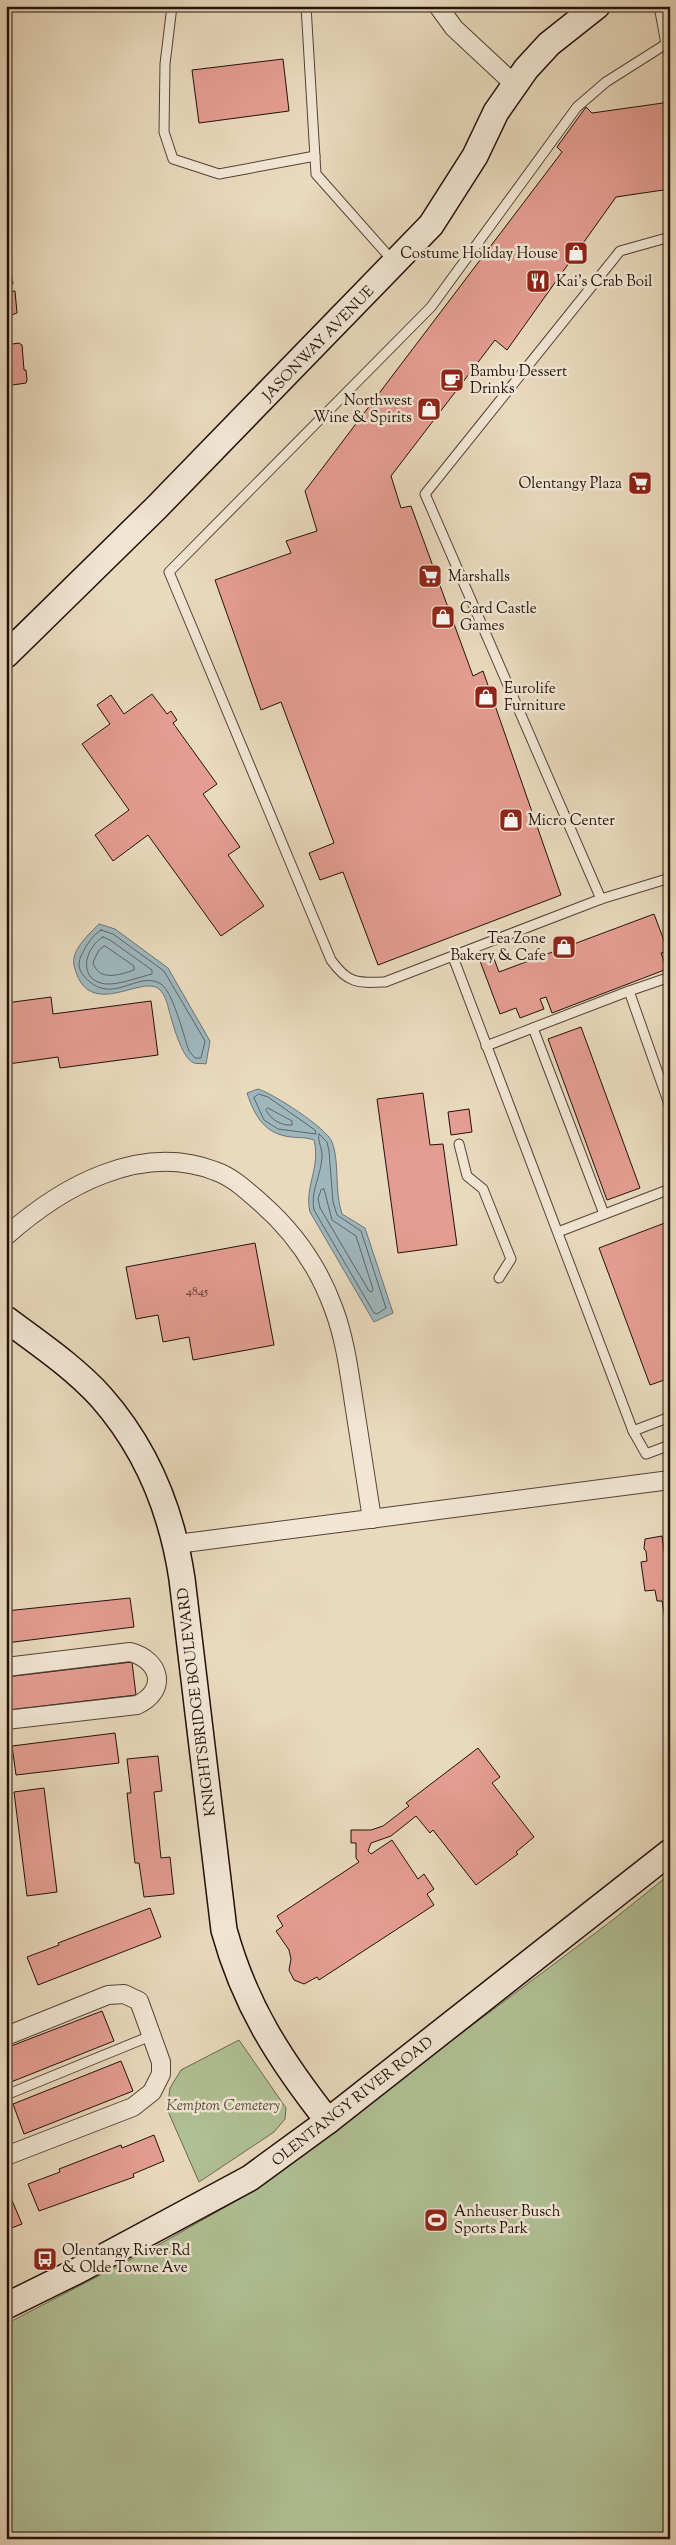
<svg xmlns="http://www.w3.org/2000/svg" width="676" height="2545" viewBox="0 0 676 2545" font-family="'Sorts Mill Goudy',serif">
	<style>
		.green { fill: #b0c095; stroke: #69684f }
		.water { fill: #9eb7bd; stroke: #6c7575 }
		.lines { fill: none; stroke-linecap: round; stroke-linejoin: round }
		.shore { stroke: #606463; stroke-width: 1 }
		.building { fill: #e49d92; stroke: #221109 }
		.lane-casing { stroke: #544336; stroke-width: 11 }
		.street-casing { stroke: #544336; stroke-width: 20 }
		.secondary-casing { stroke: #221109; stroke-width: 28 }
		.lane { stroke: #f1e6d4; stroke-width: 9 }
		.street { stroke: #f1e6d4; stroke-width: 18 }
		.secondary { stroke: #f1e6d4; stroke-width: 25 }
		.labels { text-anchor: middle; stroke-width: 5; stroke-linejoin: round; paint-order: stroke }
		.number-label { font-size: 12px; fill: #52342b }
		.poi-label { font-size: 15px; fill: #221109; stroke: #f1e6d4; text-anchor: start }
		.street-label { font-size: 15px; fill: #221109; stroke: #f1e6d4 }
		.park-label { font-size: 15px; font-style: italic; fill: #544e3a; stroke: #f1e6d4 }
	</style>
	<rect width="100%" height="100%" fill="#e9d9bd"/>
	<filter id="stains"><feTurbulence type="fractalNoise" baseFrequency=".004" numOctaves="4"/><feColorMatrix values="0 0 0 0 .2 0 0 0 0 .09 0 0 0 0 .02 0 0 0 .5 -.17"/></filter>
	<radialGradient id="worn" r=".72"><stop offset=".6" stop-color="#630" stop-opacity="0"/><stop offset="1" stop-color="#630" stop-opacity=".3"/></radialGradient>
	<g class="green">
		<path d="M670,1874V2539H6V2324L160,2244L243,2197L614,1919Z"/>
		<path d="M239,2040L286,2108L285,2119L274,2132L199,2182L167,2109L170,2088L181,2070Z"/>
	</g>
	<g class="water">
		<path d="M99,924L115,929L168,968L210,1041L206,1064C202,1063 198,1064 194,1063C182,1059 172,1022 169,1010C167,1003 165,994 159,989C141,974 87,1023 74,965C71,950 89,934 99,924Z"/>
		<path d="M258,1089C272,1093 327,1128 332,1142C340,1163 334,1190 342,1214L365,1228L393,1313L374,1322L310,1212C304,1186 321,1168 314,1140C305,1137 300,1138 291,1137C265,1134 255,1117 247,1093Z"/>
	</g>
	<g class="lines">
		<g class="shore">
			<path d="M101,930L113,934L164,971L205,1041L201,1058H195L189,1051C184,1037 173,992 161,984C137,969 111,1009 83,975C78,969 78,961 82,954C87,944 92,936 101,930Z"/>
			<path d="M103,937L110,940L152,970V974C139,977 119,985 106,984C77,981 84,948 103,937Z"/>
			<path d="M105,946L134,966V970C120,975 98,982 93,962L99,950Z"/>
			<path d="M259,1094L268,1097L315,1130L316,1134L278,1129L264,1120L254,1098Z"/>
			<path d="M268,1108L292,1121V1125C282,1126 271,1120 266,1110Z"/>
			<path d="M319,1134L327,1142L329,1151L333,1202L337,1215L361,1231L386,1308L377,1314L374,1313L314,1210C310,1192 321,1176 322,1157C323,1149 317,1141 319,1134Z"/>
			<path d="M324,1189L332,1220L356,1236L373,1289L372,1292L369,1291L320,1208L318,1199L321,1190Z"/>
		</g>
	</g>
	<g class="building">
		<path d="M283,59L289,111L199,123L192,70Z"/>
		<path d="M670,102V189L616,197L507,350L495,340L391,476L401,508L411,506L473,676L483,671L561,895L378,965L343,872L320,880L309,853L334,843L281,702L261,710L215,580L291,553L286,541L317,531L305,491L562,152L557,147L586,107L592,113Z"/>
		<path d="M6,242L13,284L6,285Z"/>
		<path d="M15,291L17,313L6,317V292Z"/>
		<path d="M19,343L22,345L24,370H26L27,380L26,383L6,386V345Z"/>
		<path d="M152,694L167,714L171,711L177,720L173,723L217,784L203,794L240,847L228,855L264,906L221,936L148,835L113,861L95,835L129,810L82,744L110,724L97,705L111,695L124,714Z"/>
		<path d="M654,914L668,951L661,953L667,969L552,1013L546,997L540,999L544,1009L520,1018L516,1008L500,1014L480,961L493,956L499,972Z"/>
		<path d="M51,997L53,1014L151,1001L158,1055L60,1068L58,1057L8,1064L6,1003Z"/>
		<path d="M581,1027L640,1188L607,1200L548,1039Z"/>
		<path d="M423,1093L430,1145L443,1144L457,1245L398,1253L377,1099Z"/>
		<path d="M469,1109L472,1132L451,1135L448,1112Z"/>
		<path d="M670,1221V1281H668L670,1378L650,1385L599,1248Z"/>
		<path d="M255,1243L274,1345L193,1360L189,1337L163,1342L158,1315L136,1319L126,1267Z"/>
		<path d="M6,1499H9L10,1511L6,1512Z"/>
		<path d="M662,1536L665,1559L668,1558L670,1565V1625H666L662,1601H657L655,1590L645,1591L641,1562L647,1561L646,1551L644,1549L645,1539Z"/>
		<path d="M130,1598L134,1627L6,1643V1611Z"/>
		<path d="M132,1662L136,1695L8,1710L6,1677Z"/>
		<path d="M115,1733L119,1763L16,1775L12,1746Z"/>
		<path d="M478,1748L500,1777L492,1783L534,1837L516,1852L518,1854L476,1885L433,1830L430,1833L416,1816L391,1836L371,1843L368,1851L371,1854L392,1840L418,1879L424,1874L434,1889L427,1894L434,1905L319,1980L317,1977L304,1984L294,1980L289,1970L291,1959L289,1950L276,1931L283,1926L277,1916L359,1862L356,1858V1843H351V1830H371L383,1826L409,1806L406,1803Z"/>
		<path d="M158,1756L162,1791L154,1792L161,1858L170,1857L174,1894L144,1897L139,1863H135L127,1793H131L127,1759Z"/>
		<path d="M44,1788L57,1892L27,1896L14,1792Z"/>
		<path d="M150,1908L161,1937L38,1985L27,1957L59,1945L58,1943Z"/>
		<path d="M6,1945L11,2003L6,2004Z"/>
		<path d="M102,2011L114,2041L6,2084V2048Z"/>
		<path d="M121,2061L133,2091L24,2134L13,2104Z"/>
		<path d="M154,2135L164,2161L133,2174L134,2177L39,2211L28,2184L60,2172L59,2169L121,2145L122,2148Z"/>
		<path d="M11,2198L22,2224L9,2229L6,2222V2200Z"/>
	</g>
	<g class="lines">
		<g class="lane-casing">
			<g id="lane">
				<path d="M172,6L165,64L164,132L173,159L219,174L315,156"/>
				<path d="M306,6L316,174L393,261"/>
				<path d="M659,6L666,44H669"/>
				<path d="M666,44L606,82L577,107L431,307L169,572L331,960C348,984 358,983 385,982L601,899L670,878"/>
				<path d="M601,899L425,494L620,251L670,237"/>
				<path d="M453,957L633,1431L670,1417"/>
				<path d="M670,977L629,991L670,1107"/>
				<path d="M533,1028L604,1214"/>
				<path d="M486,1046L629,991"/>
				<path d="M459,1144L467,1176L483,1189L511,1259L499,1278"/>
				<path d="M558,1232L670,1189"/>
				<path d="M633,1431L646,1454L670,1445"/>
				<path d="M6,2095L153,2035"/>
			</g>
		</g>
		<g class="street-casing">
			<g id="street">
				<path d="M438,6L454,28L514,84"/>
				<path d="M6,1236C61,1187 140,1142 215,1171C233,1177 247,1191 261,1203C294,1232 318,1266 333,1307C345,1338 349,1371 354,1403C360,1442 366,1480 372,1519"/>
				<path d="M177,1544L670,1480"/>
				<path d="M6,1667L130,1652C161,1660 168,1691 137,1705L6,1720"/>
				<path d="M6,2036L108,1995L124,1994L139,2001L161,2062V2074L152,2092L133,2107L6,2156"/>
			</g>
		</g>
		<g class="secondary-casing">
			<g id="secondary">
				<path d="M6,655L157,507L431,225L475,156L496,112L526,69L549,44L597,6"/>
				<path d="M6,1319C38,1343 74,1367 101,1397C146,1448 172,1512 182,1579L224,1930C245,2006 280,2060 328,2121"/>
				<path d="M6,2306L79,2270L250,2178L328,2121L670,1852"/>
			</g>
		</g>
		<use href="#lane" class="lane"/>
		<use href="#street" class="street"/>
		<use href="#secondary" class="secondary"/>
	</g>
	<defs>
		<g id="shop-square" transform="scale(1.25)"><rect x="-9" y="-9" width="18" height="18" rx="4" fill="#8f2418" stroke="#f1e6d4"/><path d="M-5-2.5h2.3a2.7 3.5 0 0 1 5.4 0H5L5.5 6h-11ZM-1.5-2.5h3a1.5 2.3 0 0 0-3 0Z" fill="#fff"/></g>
		<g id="restaurant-square" transform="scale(1.25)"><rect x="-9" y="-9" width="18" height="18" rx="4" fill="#8f2418" stroke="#f1e6d4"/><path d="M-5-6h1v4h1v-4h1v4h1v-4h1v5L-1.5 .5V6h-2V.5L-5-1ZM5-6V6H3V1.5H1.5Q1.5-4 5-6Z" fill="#fff"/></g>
		<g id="cafe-square" transform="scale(1.25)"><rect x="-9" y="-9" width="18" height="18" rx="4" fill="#8f2418" stroke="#f1e6d4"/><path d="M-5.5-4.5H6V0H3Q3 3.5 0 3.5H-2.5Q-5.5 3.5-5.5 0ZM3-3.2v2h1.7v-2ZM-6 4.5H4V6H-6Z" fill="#fff"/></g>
		<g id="supermarket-square" transform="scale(1.25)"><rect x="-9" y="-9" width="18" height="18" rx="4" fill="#8f2418" stroke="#f1e6d4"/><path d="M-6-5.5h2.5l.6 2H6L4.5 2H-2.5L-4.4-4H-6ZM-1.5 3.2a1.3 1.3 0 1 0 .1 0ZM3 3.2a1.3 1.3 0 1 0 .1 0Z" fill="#fff"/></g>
		<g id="stadium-square" transform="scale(1.25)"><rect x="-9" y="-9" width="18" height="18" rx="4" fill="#8f2418" stroke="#f1e6d4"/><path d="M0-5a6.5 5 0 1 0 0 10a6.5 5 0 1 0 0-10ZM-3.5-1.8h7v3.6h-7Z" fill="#fff"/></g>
		<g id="bus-square" transform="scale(1.25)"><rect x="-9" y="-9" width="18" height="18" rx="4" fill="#8f2418" stroke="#f1e6d4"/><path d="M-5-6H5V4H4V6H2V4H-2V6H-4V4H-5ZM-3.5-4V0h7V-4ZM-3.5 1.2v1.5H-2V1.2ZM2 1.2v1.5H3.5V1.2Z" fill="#fff"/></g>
	</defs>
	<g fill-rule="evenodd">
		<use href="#shop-square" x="576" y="253"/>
		<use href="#restaurant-square" x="538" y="281"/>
		<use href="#cafe-square" x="452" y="380"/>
		<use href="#shop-square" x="429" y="409"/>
		<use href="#supermarket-square" x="640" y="483"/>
		<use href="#supermarket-square" x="430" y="576"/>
		<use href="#shop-square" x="443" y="617"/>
		<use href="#shop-square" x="486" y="697"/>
		<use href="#shop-square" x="511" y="820"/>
		<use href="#shop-square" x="564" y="947"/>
		<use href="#stadium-square" x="436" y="2220"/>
		<use href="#bus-square" x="45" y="2259"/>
	</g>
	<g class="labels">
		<g class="number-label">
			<text x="197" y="1295">4845</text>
		</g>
		<g class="poi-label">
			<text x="558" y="258" text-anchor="end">Costume Holiday House</text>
			<text x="556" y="286">Kai’s Crab Boil</text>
			<text x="470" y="376">Bambu Dessert<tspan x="470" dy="17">Drinks</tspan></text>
			<text x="412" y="405" text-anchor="end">Northwest<tspan x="412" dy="17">Wine &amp; Spirits</tspan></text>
			<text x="622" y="488" text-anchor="end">Olentangy Plaza</text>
			<text x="448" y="581">Marshalls</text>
			<text x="460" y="613">Card Castle<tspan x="460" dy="17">Games</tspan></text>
			<text x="504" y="693">Eurolife<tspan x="504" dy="17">Furniture</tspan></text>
			<text x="528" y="825">Micro Center</text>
			<text x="546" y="943" text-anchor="end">Tea Zone<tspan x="546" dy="17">Bakery &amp; Cafe</tspan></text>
			<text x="454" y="2216">Anheuser Busch<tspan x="454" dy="17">Sports Park</tspan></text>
			<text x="62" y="2255">Olentangy River Rd<tspan x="62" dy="17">&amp; Olde Towne Ave</tspan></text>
		</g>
		<g class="street-label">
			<text transform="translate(318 343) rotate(-46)" y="5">JASONWAY AVENUE</text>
			<text transform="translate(196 1702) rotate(-97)" y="5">KNIGHTSBRIDGE BOULEVARD</text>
			<text transform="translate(352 2101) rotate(-38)" y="5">OLENTANGY RIVER ROAD</text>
		</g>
		<g class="park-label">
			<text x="223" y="2110">Kempton Cemetery</text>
		</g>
	</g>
	<rect width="676" height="2545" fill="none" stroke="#e9d9bd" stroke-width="25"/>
	<rect x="8" y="8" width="661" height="2530" fill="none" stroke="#221109" stroke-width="2.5"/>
	<rect x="12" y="12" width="651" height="2520" fill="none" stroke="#221109"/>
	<rect width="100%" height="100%" filter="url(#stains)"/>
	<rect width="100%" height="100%" fill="url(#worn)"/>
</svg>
